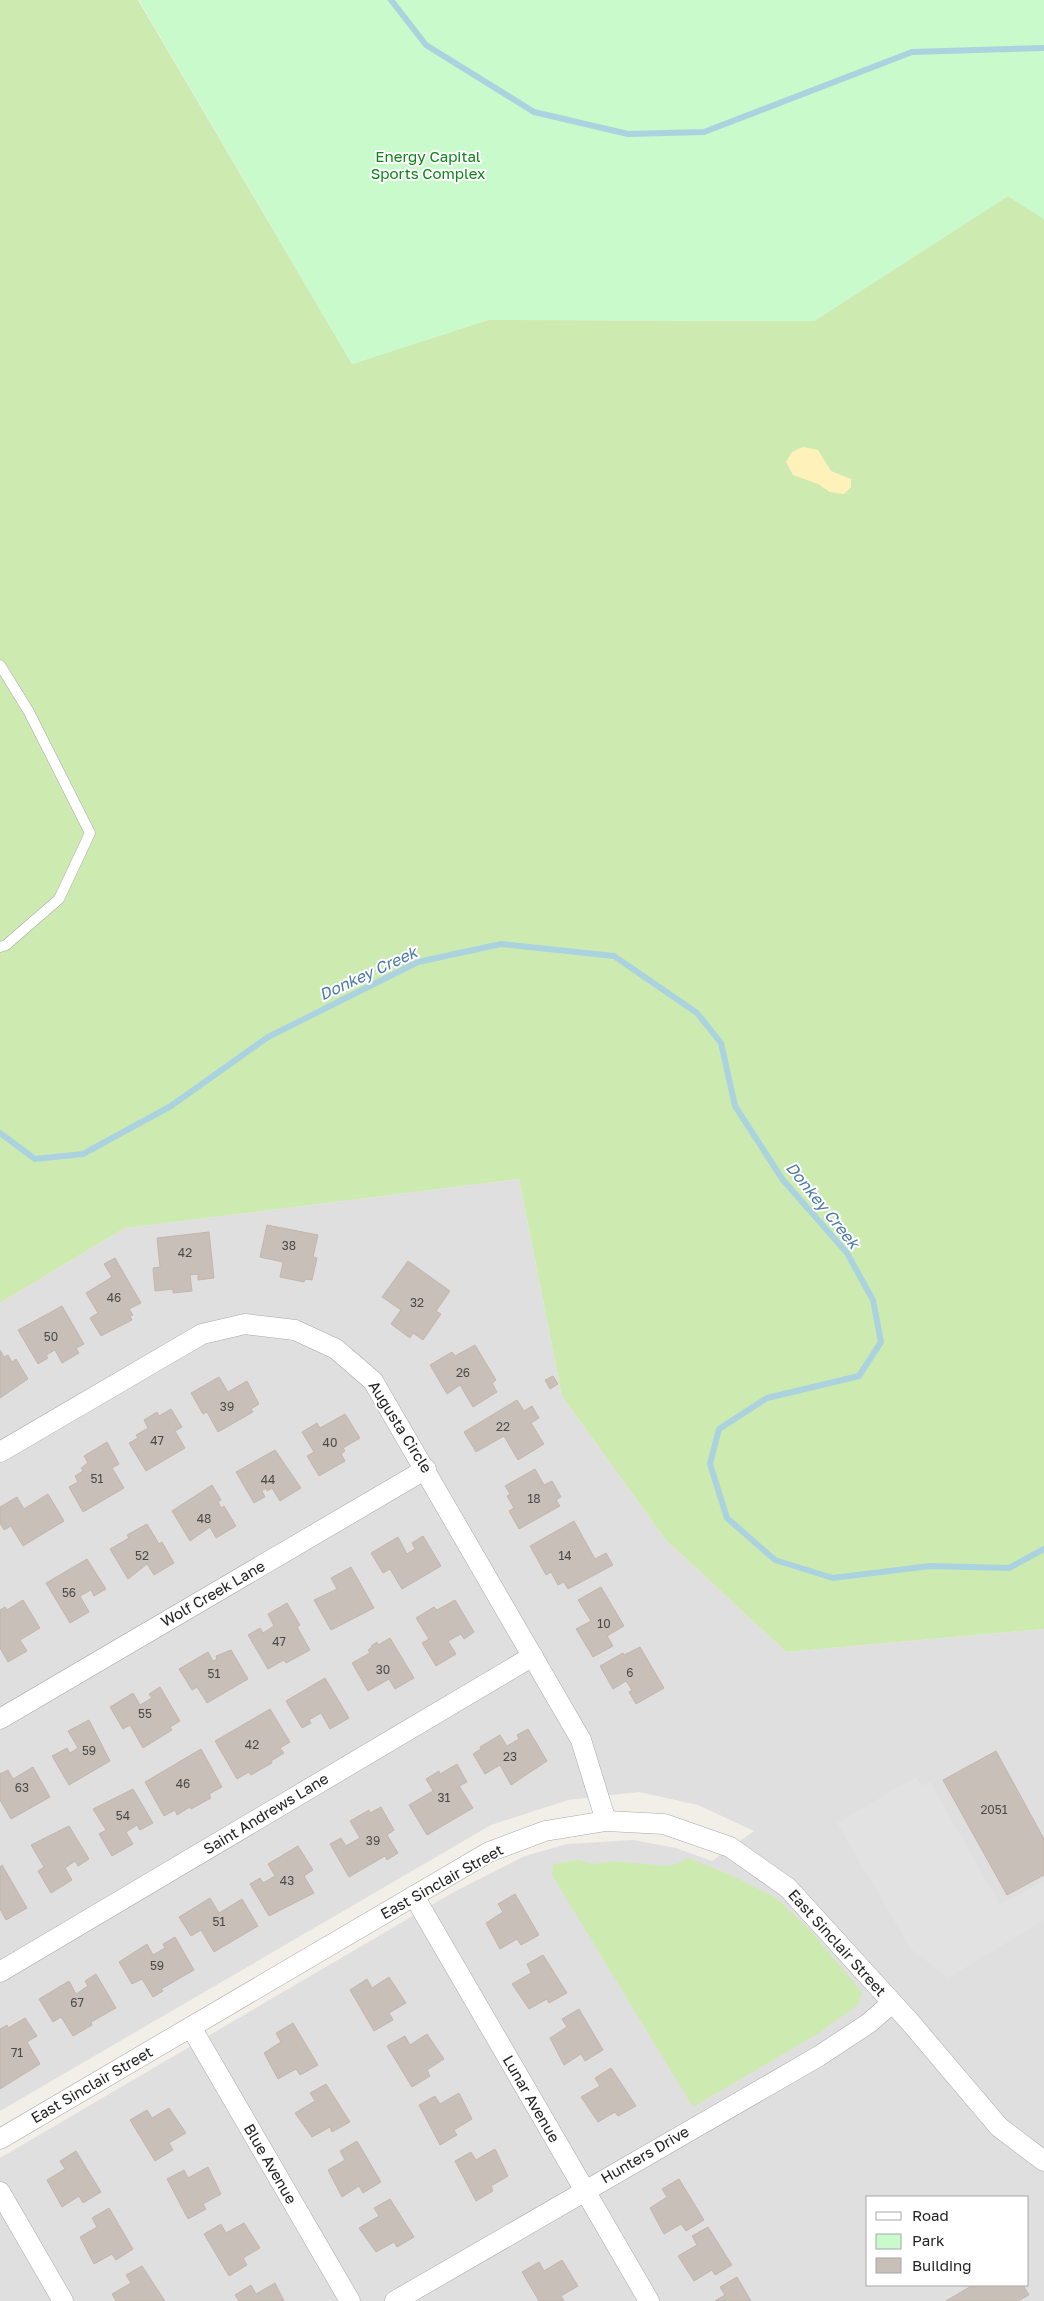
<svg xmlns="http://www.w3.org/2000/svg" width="1044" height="2301" viewBox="0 0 1044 2301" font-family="'Golos Text',sans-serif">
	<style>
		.residential { fill: #e0dfdf; fill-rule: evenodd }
		.grass { fill: #cdebb0 }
		.sand { fill: #fff1ba }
		.park { fill: #c8facc }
		.parking { fill: #e2e2e2 }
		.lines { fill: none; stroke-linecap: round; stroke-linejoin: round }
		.stream { stroke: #aad3df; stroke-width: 6 }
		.building { fill: #c7bfb8; stroke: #c4b6ab }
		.lane-casing { stroke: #a9a9a9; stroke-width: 11 }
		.street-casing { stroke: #a9a9a9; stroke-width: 21 }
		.lane { stroke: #fff; stroke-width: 10 }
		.street { stroke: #fff; stroke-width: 20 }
		.labels { text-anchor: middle; stroke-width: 4; stroke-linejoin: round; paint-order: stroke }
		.number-label { font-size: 12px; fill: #4b4948 }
		.park-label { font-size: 15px; fill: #0c8416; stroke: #fff }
		.street-label { font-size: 15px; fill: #222; stroke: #fff }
		.water-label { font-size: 16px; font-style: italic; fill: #4a7aab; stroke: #fff }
	</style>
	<rect width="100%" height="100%" fill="#f2efe9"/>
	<path class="residential" d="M519,1179L562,1396L665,1539L786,1652L1044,1629V2301H0V2158L452,1893L525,1856L567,1844L633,1840L676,1848L712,1861L754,1831L698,1805L639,1792L568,1800L491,1825L0,2111V1303L125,1228ZM868,2197H1028V2285H868Z"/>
	<g class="grass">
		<path d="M0,0H138L352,364L488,320L814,321L1008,196L1044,219V1629L786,1652L665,1539L562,1396L519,1179L125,1228L0,1303Z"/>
		<path d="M688,1858L731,1875L776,1898L810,1930L862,1992L858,2005L819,2033L693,2107L552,1875L553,1864L577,1860L595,1864L612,1861L667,1866L679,1863Z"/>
	</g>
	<path class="sand" d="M803,447L818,450L831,471L851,479V487L844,494L830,492L818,484L793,475L786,462L792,452Z"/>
	<path class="park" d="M139,0H1044V219L1008,196L814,321L488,320L352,364Z"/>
	<path class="parking" d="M916,1777L922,1786L930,1782L1000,1905L1044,1880V1920L948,1978L911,1949L837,1823Z"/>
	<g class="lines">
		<g class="stream">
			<path d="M391,0L426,45L534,112L628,134L704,132L912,52L1044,48"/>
			<path d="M0,1133L35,1159L83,1154L171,1106L268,1037L418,962L501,944L614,956L697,1013L721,1043L735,1106L783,1180L847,1253L873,1300L881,1342L859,1376L767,1398L719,1429L710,1464L727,1518L775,1560L833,1578L930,1566L1009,1568L1044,1549"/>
		</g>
	</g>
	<g class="building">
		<path d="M267,1225L318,1235L313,1257L317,1258L312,1280L305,1279L304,1282L280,1277L283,1262L260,1257Z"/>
		<path d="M209,1232L214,1278L198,1280V1274L190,1275L192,1291L173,1293V1289L155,1291L153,1268L160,1267L157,1238Z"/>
		<path d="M115,1258L141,1303L129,1309L133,1315L130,1316L132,1320L101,1336L90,1318L98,1313L86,1293L112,1277L104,1264Z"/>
		<path d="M408,1261L450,1291L436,1311L441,1314L423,1340L413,1333L410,1338L391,1324L401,1310L382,1297Z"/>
		<path d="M62,1306L84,1344L76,1348L79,1353L62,1363L55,1350L46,1355L48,1358L38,1364L18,1330Z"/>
		<path d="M475,1345L496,1380L492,1383L497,1392L473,1407L460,1385L447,1394L430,1365L452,1352L455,1356Z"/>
		<path d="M0,1350L4,1357L8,1355L12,1362L16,1359L28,1379L0,1398Z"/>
		<path d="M553,1376L558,1384L550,1389L545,1380Z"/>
		<path d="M219,1377L228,1392L247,1381L259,1404L251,1409L253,1412L218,1432L207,1412L203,1414L191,1393Z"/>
		<path d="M517,1400L524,1411L532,1406L539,1418L531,1423L544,1444L518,1460L504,1436L476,1452L464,1432Z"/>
		<path d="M171,1409L182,1427L175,1431L185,1448L146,1471L129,1443L138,1438L136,1435L148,1428L144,1420L157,1412L159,1416Z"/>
		<path d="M345,1414L360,1438L343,1448L345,1451L341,1454L345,1461L319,1476L307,1456L314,1452L302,1432L317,1423L320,1428Z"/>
		<path d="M107,1442L119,1464L112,1468L124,1488L83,1512L69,1487L78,1482L75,1476L83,1471L81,1468L88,1463L84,1456Z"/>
		<path d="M275,1450L301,1488L280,1501L272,1488L267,1491L266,1488L262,1491L265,1497L254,1503L236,1472Z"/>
		<path d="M535,1469L544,1485L552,1481L561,1497L556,1500L560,1506L519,1529L509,1511L514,1508L507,1496L510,1494L505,1486Z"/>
		<path d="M212,1485L221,1500L218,1502L221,1508L224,1506L236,1526L216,1538L210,1527L190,1541L172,1511Z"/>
		<path d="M48,1494L64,1521L23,1546L11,1526L4,1530L0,1523V1507L17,1497L24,1509Z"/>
		<path d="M574,1521L595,1559L606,1553L613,1565L568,1589L564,1582L558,1585L551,1572L546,1575L530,1546Z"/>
		<path d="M147,1524L159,1544L162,1542L174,1563L154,1575L147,1564L128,1579L110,1549L129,1538L127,1535Z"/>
		<path d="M423,1536L441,1566L402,1589L390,1569L383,1573L371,1553L398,1537L407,1554L415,1549L412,1543Z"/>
		<path d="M87,1559L106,1589L94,1596L91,1590L80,1596L89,1612L70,1623L46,1583Z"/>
		<path d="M351,1567L374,1608L331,1630L314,1600L337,1589L331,1578Z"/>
		<path d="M601,1587L624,1626L607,1636L613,1646L593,1657L576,1629L591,1621L578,1600Z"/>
		<path d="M23,1600L40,1628L20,1640L27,1651L8,1662L0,1648V1610L5,1607L7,1610Z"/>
		<path d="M455,1600L474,1632L464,1639L461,1634L448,1641L456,1654L436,1666L422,1643L429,1639L416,1618L434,1607L437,1610Z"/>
		<path d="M287,1603L300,1625L297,1627L310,1650L286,1663L284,1660L268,1669L248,1635L260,1628L263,1633L274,1626L268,1614Z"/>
		<path d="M390,1638L414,1678L395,1689L389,1679L368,1691L352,1663L370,1653L368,1650L372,1647L371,1646L377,1642L378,1645Z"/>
		<path d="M640,1647L664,1688L636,1704L629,1692L632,1690L626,1681L613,1689L600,1666L623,1653L624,1655Z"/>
		<path d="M231,1650L248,1679L207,1703L197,1687L192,1690L179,1669L208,1652L213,1661L217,1659L216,1656Z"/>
		<path d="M325,1678L349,1718L330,1729L321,1713L309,1720L311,1723L302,1728L286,1701Z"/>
		<path d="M160,1687L180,1721L170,1727L172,1730L143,1748L130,1725L123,1729L110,1707L133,1693L140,1705L152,1698L149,1694Z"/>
		<path d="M270,1709L290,1742L280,1748L284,1753L271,1761L272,1763L251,1775L249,1772L237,1779L215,1741Z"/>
		<path d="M89,1720L110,1761L69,1785L52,1756L67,1748L70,1753L78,1748L68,1731Z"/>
		<path d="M528,1729L547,1761L511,1785L500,1765L485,1774L473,1754L481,1749L480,1747L500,1735L507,1746L519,1739L517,1735Z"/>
		<path d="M201,1749L222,1787L209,1794L211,1798L191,1809L190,1807L177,1815L175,1810L164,1816L145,1782Z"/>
		<path d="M996,1751L1044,1839V1875L1007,1895L943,1780Z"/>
		<path d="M457,1764L467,1782L459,1786L473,1808L427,1835L409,1805L433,1791L426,1779L439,1771L440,1774Z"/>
		<path d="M33,1767L50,1797L11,1819L0,1800V1774L8,1770L13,1779Z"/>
		<path d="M133,1789L153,1823L140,1830L137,1825L126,1832L133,1844L112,1856L99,1834L106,1830L93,1809Z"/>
		<path d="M381,1807L394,1830L387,1835L398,1853L387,1860L385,1856L349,1877L330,1844L341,1838L346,1846L360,1838L350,1821L369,1810L370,1813Z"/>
		<path d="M69,1826L89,1859L78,1866L75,1861L65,1868L72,1880L51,1893L38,1871L44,1867L31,1845Z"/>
		<path d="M298,1846L313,1870L304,1876L314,1893L269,1916L250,1884L260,1878L263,1883L275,1876L268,1864Z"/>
		<path d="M2,1865L27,1908L6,1920L0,1909V1867Z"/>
		<path d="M515,1894L539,1935L521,1945L517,1939L500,1949L486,1923L503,1912L498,1904Z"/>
		<path d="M210,1898L219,1913L242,1899L258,1926L214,1952L201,1930L191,1936L179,1917Z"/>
		<path d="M175,1937L194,1970L161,1989L163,1991L153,1997L142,1979L132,1984L119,1962L147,1944L153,1955L165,1948L163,1944Z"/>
		<path d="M543,1955L567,1993L549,2003L547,1999L529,2009L512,1984L531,1973L527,1964Z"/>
		<path d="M96,1974L116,2008L91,2022L92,2025L73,2036L61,2017L53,2022L39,1999L69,1981L76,1994L88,1986L85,1981Z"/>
		<path d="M389,1977L406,2003L389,2013L393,2020L374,2031L350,1990L367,1979L372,1988Z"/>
		<path d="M579,2009L603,2050L585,2061L581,2054L564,2065L550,2038L567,2027L562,2019Z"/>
		<path d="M25,2018L37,2036L27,2042L40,2064L0,2089V2029L7,2025L8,2028Z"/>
		<path d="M293,2023L318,2065L300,2075L296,2069L278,2079L264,2053L281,2042L276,2033Z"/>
		<path d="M427,2034L444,2059L427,2070L430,2076L412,2087L387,2046L405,2036L410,2045Z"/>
		<path d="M611,2068L636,2106L618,2116L615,2112L598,2122L581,2097L600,2086L595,2078Z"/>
		<path d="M326,2084L350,2122L332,2132L330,2127L312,2137L295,2113L315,2101L310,2093Z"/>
		<path d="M459,2093L472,2119L454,2130L457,2135L440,2145L419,2105L435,2096L440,2104Z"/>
		<path d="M169,2108L186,2133L169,2143L173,2150L155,2161L130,2120L147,2110L152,2118Z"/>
		<path d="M357,2141L381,2182L363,2193L359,2186L342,2197L328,2170L345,2160L340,2151Z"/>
		<path d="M495,2149L508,2176L491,2186L493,2191L476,2201L455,2161L471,2152L476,2160Z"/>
		<path d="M76,2151L101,2192L83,2203L79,2196L62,2207L47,2180L65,2169L60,2161Z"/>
		<path d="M208,2167L221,2194L203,2204L206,2209L188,2219L167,2179L184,2170L188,2178Z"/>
		<path d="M679,2179L704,2220L686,2231L681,2224L664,2234L650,2208L667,2197L662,2189Z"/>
		<path d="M390,2199L414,2237L397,2247L394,2242L376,2252L359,2228L379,2216L374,2208Z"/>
		<path d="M109,2208L133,2249L116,2260L112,2254L94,2264L80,2237L97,2227L92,2218Z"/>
		<path d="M244,2223L260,2248L243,2258L247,2265L229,2276L204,2234L221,2224L226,2233Z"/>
		<path d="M708,2227L732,2265L715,2275L712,2270L694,2281L678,2256L697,2245L692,2236Z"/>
		<path d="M562,2260L578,2286L561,2296L564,2301H539L522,2272L539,2262L544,2271Z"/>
		<path d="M142,2266L165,2301H116L112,2294L131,2283L126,2275Z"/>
		<path d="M737,2277L751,2301H715L725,2295L720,2287Z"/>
		<path d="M275,2283L284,2301H239L235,2295L251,2285L256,2294Z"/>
		<path d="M973,2285H1023L1029,2295L1018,2301H946Z"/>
	</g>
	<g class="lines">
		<g class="lane-casing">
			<path id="lane" d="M0,665L29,712L90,833L59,899L6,945L0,947"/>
		</g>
		<g class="street-casing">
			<g id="street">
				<path d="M0,1452L202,1334L245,1324L295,1330L336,1349L373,1381L581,1740L606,1821"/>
				<path d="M0,1719L426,1469"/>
				<path d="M414,1896L649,2301"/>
				<path d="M0,1972L533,1656"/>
				<path d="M191,2027L350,2301"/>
				<path d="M0,2139L489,1852L545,1831L606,1821L664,1824L730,1847L788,1888L910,2022L999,2127L1044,2161"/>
				<path d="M0,2192L63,2301"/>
				<path d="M395,2301L819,2056L869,2023L892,2003"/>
			</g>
		</g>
		<use href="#lane" class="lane"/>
		<use href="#street" class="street"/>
	</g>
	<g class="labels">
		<g class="number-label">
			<text x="289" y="1250">38</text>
			<text x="185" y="1257">42</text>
			<text x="114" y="1302">46</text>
			<text x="417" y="1307">32</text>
			<text x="51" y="1341">50</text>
			<text x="463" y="1377">26</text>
			<text x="227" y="1411">39</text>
			<text x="503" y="1431">22</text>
			<text x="157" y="1445">47</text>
			<text x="330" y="1447">40</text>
			<text x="97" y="1483">51</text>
			<text x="268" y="1484">44</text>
			<text x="534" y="1503">18</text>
			<text x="204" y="1523">48</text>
			<text x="142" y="1560">52</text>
			<text x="565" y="1560">14</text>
			<text x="69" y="1597">56</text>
			<text x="604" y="1628">10</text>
			<text x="279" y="1646">47</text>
			<text x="383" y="1674">30</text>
			<text x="630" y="1677">6</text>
			<text x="214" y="1678">51</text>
			<text x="145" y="1718">55</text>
			<text x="252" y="1749">42</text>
			<text x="89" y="1755">59</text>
			<text x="510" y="1761">23</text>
			<text x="183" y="1788">46</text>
			<text x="22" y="1792">63</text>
			<text x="444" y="1802">31</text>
			<text x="994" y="1814">2051</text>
			<text x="123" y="1820">54</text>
			<text x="373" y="1845">39</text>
			<text x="287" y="1885">43</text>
			<text x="219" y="1926">51</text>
			<text x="157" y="1970">59</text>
			<text x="77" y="2007">67</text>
			<text x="17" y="2057">71</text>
		</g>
		<g class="park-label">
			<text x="428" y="162">Energy Capital<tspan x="428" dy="17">Sports Complex</tspan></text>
		</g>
		<g class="street-label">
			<text transform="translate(400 1427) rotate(58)" y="5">Augusta Circle</text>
			<text transform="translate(213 1594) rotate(-30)" y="5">Wolf Creek Lane</text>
			<text transform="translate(266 1814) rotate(-31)" y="5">Saint Andrews Lane</text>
			<text transform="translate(442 1882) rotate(-29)" y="5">East Sinclair Street</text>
			<text transform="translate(837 1943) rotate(48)" y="5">East Sinclair Street</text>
			<text transform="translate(92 2085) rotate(-30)" y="5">East Sinclair Street</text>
			<text transform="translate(531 2099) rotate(60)" y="5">Lunar Avenue</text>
			<text transform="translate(645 2155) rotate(-30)" y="5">Hunters Drive</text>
			<text transform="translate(270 2164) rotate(60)" y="5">Blue Avenue</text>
		</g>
		<g class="water-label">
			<text transform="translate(368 973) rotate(-25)" y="6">Donkey Creek</text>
			<text transform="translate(823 1205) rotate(51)" y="6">Donkey Creek</text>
		</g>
	</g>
	<rect x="866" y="2196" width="162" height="90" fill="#ffffff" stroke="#a7a7a7"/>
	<rect x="876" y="2212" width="25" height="8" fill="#ffffff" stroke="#a7a7a7"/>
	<text x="912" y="2221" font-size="15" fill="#222222">Road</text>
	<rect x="876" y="2234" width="25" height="15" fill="#c8facc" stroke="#a7a7a7"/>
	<text x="912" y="2246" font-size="15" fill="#222222">Park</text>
	<rect x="876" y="2258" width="25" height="15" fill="#c7bfb8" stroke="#a7a7a7"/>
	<text x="912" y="2271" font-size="15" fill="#222222">Building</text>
</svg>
